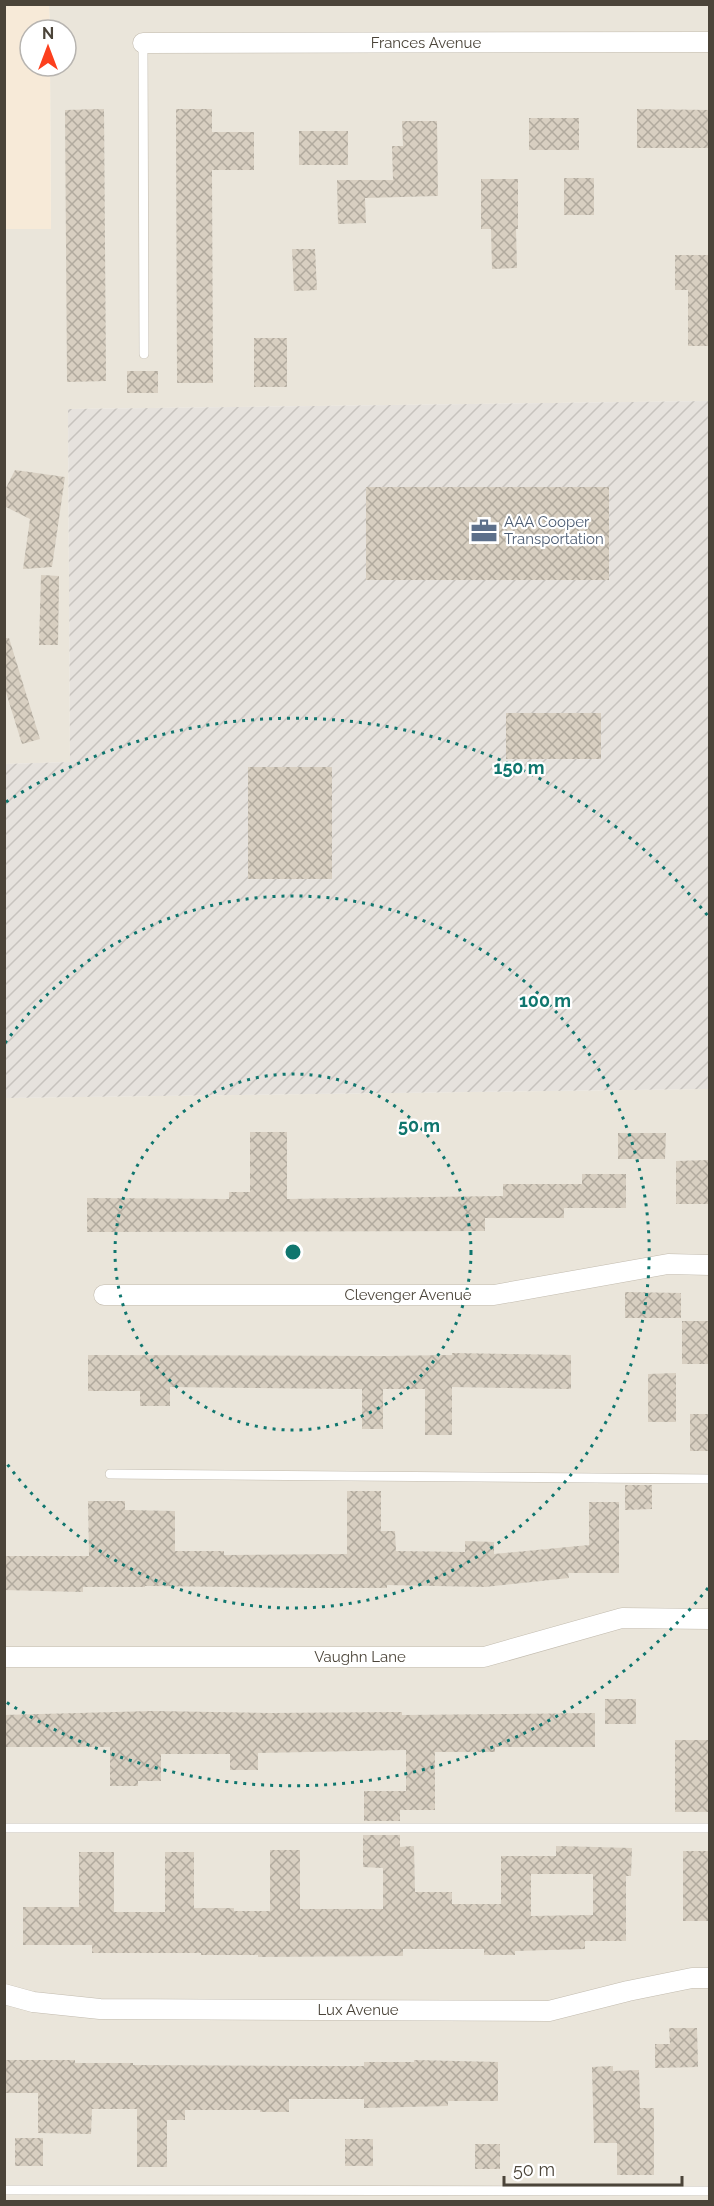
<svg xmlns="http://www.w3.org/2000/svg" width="714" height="2206" viewBox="0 0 714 2206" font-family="Raleway,sans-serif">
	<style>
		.residential { fill: #eae5da }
		.commercial { fill: #f7ead8 }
		.industrial { fill: url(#industrial-furrows) }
		.building { fill: url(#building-cross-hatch); fill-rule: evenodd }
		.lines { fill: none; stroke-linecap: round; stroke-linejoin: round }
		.lane-casing { stroke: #c2bbae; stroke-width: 10 }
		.street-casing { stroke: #c2bbae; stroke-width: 21 }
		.lane { stroke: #fff; stroke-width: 9 }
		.street { stroke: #fff; stroke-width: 20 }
		.ring { fill: none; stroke: #0f766e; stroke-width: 3; stroke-dasharray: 3 6 }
		.labels { text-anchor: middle; stroke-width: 4.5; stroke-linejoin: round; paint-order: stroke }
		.street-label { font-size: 15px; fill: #4b4439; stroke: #fff }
		.service-label { font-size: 15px; fill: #4e5e75; stroke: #fff; text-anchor: start }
		.centre { fill: #0f766e; stroke: #fff; stroke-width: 3 }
		.ring-label { font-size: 18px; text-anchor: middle; font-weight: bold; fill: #0f766e; stroke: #fff; stroke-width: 4.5; stroke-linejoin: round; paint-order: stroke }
	</style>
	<defs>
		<pattern id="industrial-furrows" width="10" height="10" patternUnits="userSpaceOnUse" patternTransform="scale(1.5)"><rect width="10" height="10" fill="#e6e2dd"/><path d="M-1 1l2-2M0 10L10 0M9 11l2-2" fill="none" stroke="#c7c3be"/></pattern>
		<pattern id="building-cross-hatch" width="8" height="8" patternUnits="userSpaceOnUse" patternTransform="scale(1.5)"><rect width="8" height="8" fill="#d8cfc1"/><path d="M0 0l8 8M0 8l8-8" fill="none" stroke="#b1aa9e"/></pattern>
	</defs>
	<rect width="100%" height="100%" fill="#f6f3ec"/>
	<g class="residential">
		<path d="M49,5H709V401L68,409L70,762L5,764L4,229H51L50,66H66V30H50Z"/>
		<path d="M709,1089V2201H5L4,1098Z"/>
	</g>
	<path class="commercial" d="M5,4L49,5L50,30H30V66H50L51,229H5Z"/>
	<path class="industrial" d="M709,401V1089L5,1098L4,764L70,762L68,409Z"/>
	<g class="building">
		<path d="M104,109L106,381L67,382L65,110Z"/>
		<path d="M176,109H212V132H254V170H212L213,383H177Z"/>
		<path d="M637,109L710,110V148H637Z"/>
		<rect x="529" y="118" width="50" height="32"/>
		<path d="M402,121H437L438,196L365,198L366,223L338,224L337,180H393L392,146H403Z"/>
		<rect x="299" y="131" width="49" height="34"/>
		<rect x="564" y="178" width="30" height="37"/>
		<path d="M481,179H518V229H516L517,268L492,269L491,229H481Z"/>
		<path d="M292,249H315L317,290L294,291Z"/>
		<path d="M675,255H710V346H688V290H675Z"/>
		<rect x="254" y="338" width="33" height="49"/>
		<rect x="127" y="371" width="31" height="22"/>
		<path d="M15,470L65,477L52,567L23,569L30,519L4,506V492Z"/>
		<rect x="366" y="487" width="243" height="93"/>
		<path d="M41,575L59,576L58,645H39Z"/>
		<path d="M4,638H9L40,739L22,744L4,686Z"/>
		<rect x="506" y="713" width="95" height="46"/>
		<rect x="248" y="767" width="84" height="112"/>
		<path d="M250,1132H287V1199L503,1196V1184H582V1174H626V1208H564V1218H485V1231L87,1232V1198L229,1199V1192H250Z"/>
		<path d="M618,1133H666L665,1159H618Z"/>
		<path d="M710,1160V1204H676V1161Z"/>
		<path d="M625,1292L681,1293V1318H625Z"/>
		<rect x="682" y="1321" width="28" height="43"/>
		<path d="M452,1353L571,1355V1389L452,1387V1435H425V1389H383V1429H362V1389L170,1387V1406H140V1391H88V1355L384,1356L452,1355Z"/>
		<path d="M676,1373V1422H648V1374Z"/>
		<rect x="690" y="1414" width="20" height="37"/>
		<path d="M625,1485H652V1509L625,1510Z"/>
		<path d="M347,1491H381V1531H395L396,1551L465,1552V1541L494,1542V1554L589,1545V1502H619V1573H568L569,1578L485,1587L387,1585V1588H311L145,1586V1587H83V1592L4,1590V1556H89L88,1501H125V1510L175,1511V1551H224V1555L347,1554Z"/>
		<rect x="605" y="1699" width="31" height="25"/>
		<path d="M153,1711L271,1713L402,1712V1715L595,1713V1747H495V1752H435V1810H400V1821H364V1791H406V1750L258,1753V1770H230V1754H161V1781H138V1786H110V1747H4V1715Z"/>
		<rect x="675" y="1740" width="35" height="72"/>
		<path d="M363,1835H400V1847L414,1846L415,1892H452V1904H501V1856H556V1846L632,1848L631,1876H626V1941H585V1949L515,1951V1955H484V1949H403V1956L258,1957V1955H201V1953H92V1945H23V1907H79V1852H114V1912H165V1852H194V1908H234V1911H270V1850H300V1909H383V1868L363,1867ZM531,1874H593V1915L531,1916Z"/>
		<rect x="683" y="1851" width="27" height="70"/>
		<path d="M669,2028H697L698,2067L655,2068V2044H670Z"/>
		<path d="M4,2060H75V2063H133V2065L307,2066H364V2062H414V2060L498,2062V2101H448V2106L364,2108V2099H289V2112H260V2110H185V2120H167V2167H137V2109H92L91,2134L38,2133V2093H4Z"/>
		<path d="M613,2066V2071L639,2070L640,2108H654V2175H617V2143H594L592,2067Z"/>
		<rect x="15" y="2138" width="28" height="28"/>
		<rect x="345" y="2139" width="28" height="27"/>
		<rect x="475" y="2144" width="25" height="25"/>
	</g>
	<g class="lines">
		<g class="lane-casing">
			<g id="lane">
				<path d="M143,43L144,354"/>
				<path d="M110,1474L710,1479"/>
				<path d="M4,1828H710"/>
				<path d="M4,2190L710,2191"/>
			</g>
		</g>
		<g class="street-casing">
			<g id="street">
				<path d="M143,43L710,42"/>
				<path d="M104,1295H494L668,1264L710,1265"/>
				<path d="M4,1657H484L622,1618L710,1619"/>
				<path d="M4,1994L33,2002L100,2009L549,2011L628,1991L692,1978H710"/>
			</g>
		</g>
		<use href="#lane" class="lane"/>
		<use href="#street" class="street"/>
	</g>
	<g class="ring">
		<circle cx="293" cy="1252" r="178"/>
		<path d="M5 1043A356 356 0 1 1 5 1461"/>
		<path d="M708 1588A534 534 0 0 1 6 1702M6 802A534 534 0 0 1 708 916"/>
	</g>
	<defs>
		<g id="office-bare" transform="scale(2.07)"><path d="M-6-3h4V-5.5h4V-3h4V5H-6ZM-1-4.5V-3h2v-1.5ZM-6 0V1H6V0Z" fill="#5c6f8a" stroke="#fff" stroke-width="2.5" paint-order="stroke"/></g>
	</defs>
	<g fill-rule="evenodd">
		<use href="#office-bare" x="484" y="531"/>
	</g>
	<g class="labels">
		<g class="street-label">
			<text x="426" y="48">Frances Avenue</text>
			<text x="408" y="1300">Clevenger Avenue</text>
			<text x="360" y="1662">Vaughn Lane</text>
			<text x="358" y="2015">Lux Avenue</text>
		</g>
		<g class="service-label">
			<text x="504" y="527">AAA Cooper<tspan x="504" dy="17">Transportation</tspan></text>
		</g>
	</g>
	<circle cx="293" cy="1252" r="9" class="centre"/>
	<g class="ring-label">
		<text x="519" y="774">150 m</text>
		<text x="545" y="1007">100 m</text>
		<text x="419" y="1132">50 m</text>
	</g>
	<rect width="714" height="2206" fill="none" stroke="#4b4439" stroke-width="12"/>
	<g transform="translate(48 48)"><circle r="28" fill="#ffffff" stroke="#b7b4b0" stroke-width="1.5"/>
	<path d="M0-4.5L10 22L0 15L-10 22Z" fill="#fc3f1d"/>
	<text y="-9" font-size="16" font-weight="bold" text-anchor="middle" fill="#4b4439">N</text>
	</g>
	<path d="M504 2176v9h178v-9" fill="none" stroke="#4b4439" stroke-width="3"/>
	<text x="513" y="2176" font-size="18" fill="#4b4439" stroke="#ffffff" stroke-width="4.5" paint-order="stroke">50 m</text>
</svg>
